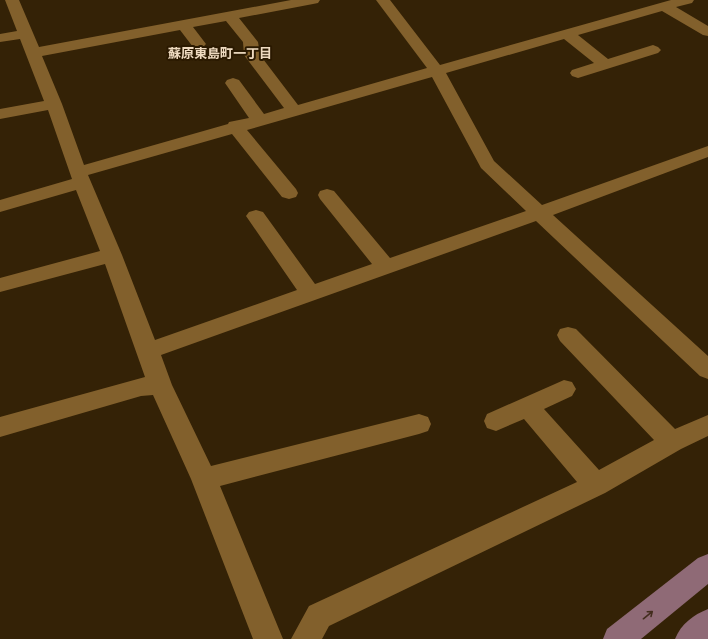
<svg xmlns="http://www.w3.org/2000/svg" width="708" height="639" viewBox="0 0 708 639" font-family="'Titillium Web','Noto Sans JP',sans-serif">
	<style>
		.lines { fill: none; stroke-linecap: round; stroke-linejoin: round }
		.minor { fill: #82602c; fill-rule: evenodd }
		.major { fill: #8f6a76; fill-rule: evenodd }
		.oneway { stroke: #432d1e }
		.labels { text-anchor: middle; stroke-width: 4; stroke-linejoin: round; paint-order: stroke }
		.far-neighbourhood-label { font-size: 13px; font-weight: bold; fill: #eedac0; stroke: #2a1900 }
	</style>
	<rect width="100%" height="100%" fill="#342206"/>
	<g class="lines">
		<g class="minor">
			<path d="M5,0H19L39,47L291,0H320L318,3L313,4L239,18L258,42L260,55L298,105L427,68L376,0H390L440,65L671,0H694L692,3L676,7L708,26V36L703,35L662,11L578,35L608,59L653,45L658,47L661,50L658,53L578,78L572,76L570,73L572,70L594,63L564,39L446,73L494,161L542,205L708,146V157L553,215L708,356V379L700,376L536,221L161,355L172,385L211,466L419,414L428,417L431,424L428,431L419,434L220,486L283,639H253L191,479L153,395L141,396L0,437V417L145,377L105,264L0,292V278L100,251L76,190L0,212V200L72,179L48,110L0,119V109L44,101L20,39L0,42V34L17,31ZM226,21L243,42L244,55L284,108L264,114L239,80L233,78L227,80L225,83L249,118L229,122L228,124L84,165L62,104L42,56L180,30L193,47L198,49L203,47L206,44L193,27ZM432,77L481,168L526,211L390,258L334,191L327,189L320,191L318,195L320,199L372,264L315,284L263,212L256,210L249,212L246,216L297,290L155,340L122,255L88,175L232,134L282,197L289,199L296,197L298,193L296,189L247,130Z"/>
			<path d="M568,327L576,329L675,429L708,415V436L681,449L605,493L329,626L322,639H291L309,606L577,482L524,419L496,431L487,428L484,421L487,414L564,380L572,382L576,389L572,396L544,409L599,470L654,440L560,341L557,335L560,329Z"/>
		</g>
		<g class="major">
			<path d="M708,554V584L641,639H603L607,629L698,558Z"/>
			<path d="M708,609V639H675C681,624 693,615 708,609Z"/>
		</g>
	</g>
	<defs><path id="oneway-shaft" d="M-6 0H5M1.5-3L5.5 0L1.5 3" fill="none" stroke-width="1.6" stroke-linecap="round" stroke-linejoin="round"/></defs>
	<use class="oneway" href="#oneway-shaft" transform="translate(648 615) rotate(-39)"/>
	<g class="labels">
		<g class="far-neighbourhood-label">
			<text x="220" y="58">蘇原東島町一丁目</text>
		</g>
	</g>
</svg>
